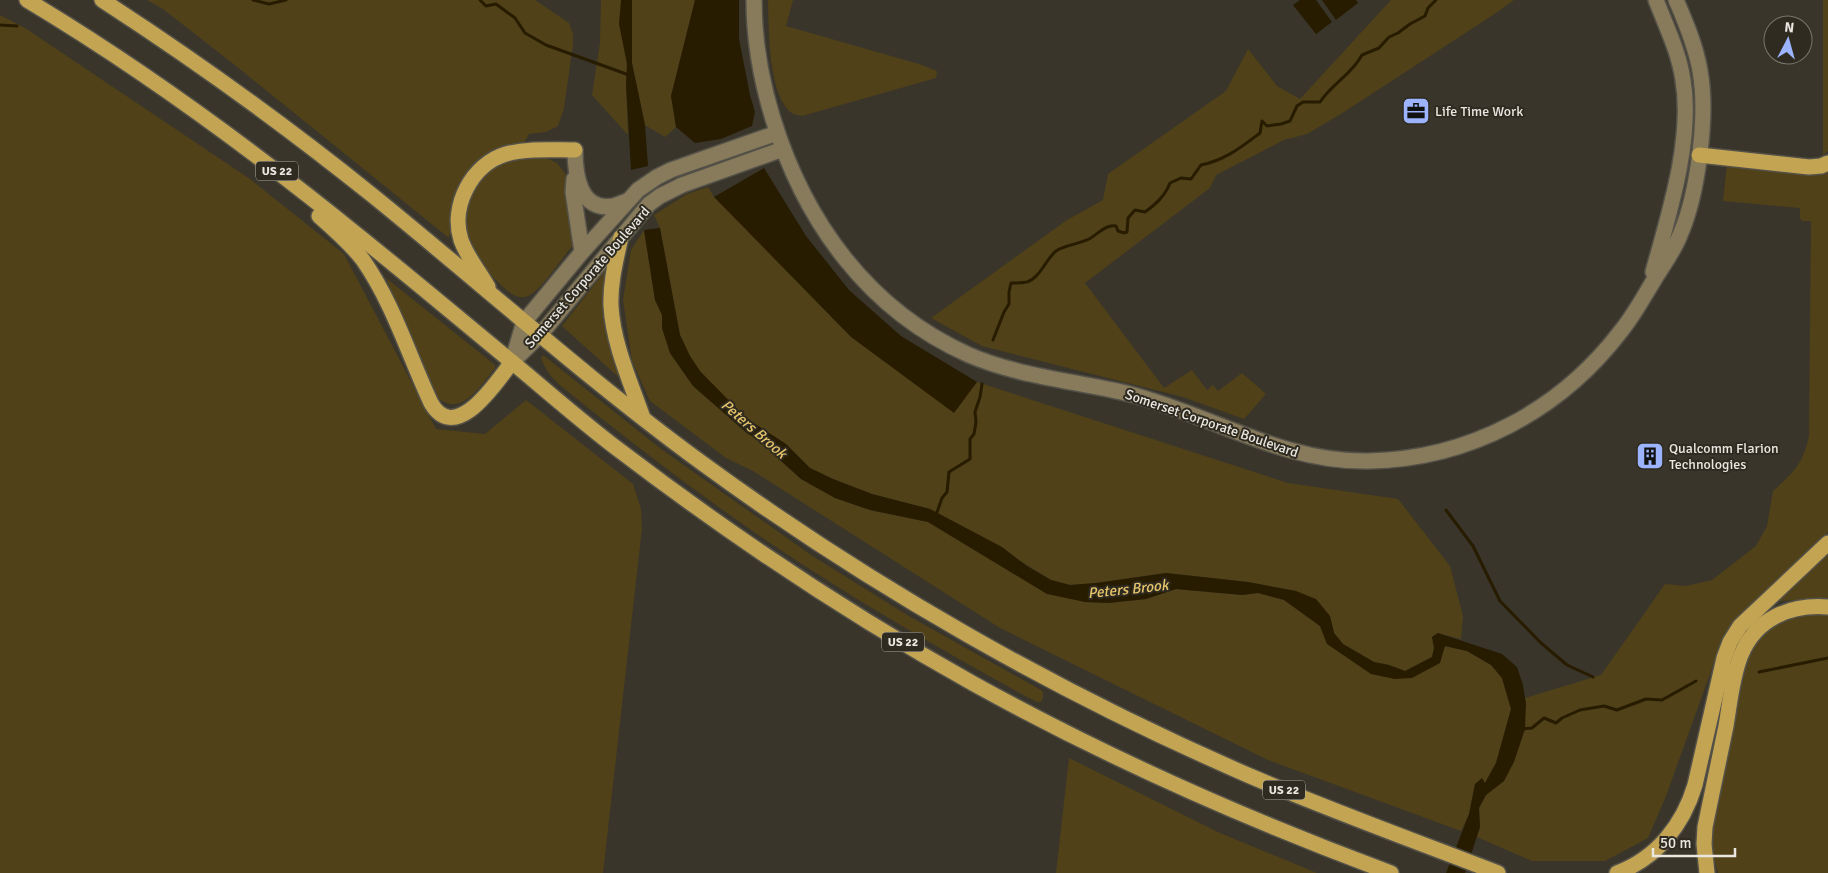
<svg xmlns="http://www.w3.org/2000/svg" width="1828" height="873" viewBox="0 0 1828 873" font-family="Signika,sans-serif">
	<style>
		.green { fill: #504118 }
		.water { fill: #281c00 }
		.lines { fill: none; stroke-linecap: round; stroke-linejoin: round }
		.stream { stroke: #281c00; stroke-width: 3 }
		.secondary-casing { stroke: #545148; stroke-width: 18 }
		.highway-casing { stroke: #545148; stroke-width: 18 }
		.secondary { stroke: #887b5b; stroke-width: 15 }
		.highway { stroke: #c2a452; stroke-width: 15 }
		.labels { text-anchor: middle; stroke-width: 4; stroke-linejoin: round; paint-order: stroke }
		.shield { fill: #2f2b21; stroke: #b1afa7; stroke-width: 1 }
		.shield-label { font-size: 12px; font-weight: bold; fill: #e9e7e0 }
		.poi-label { font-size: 14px; fill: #e9e7e0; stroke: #2f2b21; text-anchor: start }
		.street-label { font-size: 14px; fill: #e9e7e0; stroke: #2f2b21 }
		.water-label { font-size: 15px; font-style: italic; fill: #e7c56a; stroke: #2f2b21 }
	</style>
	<rect width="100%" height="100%" fill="#39352a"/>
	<g class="green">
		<path d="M147,0H535L569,23L573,34V44L564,108L558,126L546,132L529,134L524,143L483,157L457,190L449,238L236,66L163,9Z"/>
		<path d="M601,0H621L627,64L626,85L628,135L592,95L600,43Z"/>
		<path d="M632,0H695L671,96L676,127L665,137L645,125L632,63Z"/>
		<path d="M768,0H793L786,26L919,64L937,71L936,78L802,116C798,115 791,114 788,110C768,87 769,30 768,0Z"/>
		<path d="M1391,0H1514L1493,15L1344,112L1307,134L1284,140L1216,175L1210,188L1085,283L1164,388L1192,370L1207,390L1213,385L1218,391L1242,373L1266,394L1244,419L1183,397L982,346L931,318L1067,220L1103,200L1108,174L1226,91L1248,49L1277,86L1300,99Z"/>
		<path d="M1823,0H1828V151L1823,155Z"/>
		<path d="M0,15L25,28L250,179L344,254L436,429L485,434L526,400L633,484L641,509L642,528L603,873H0Z"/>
		<path d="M542,156L557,163L565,173L576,236L574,244L569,250C560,261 538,295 525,297C515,299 506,290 499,283C485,270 472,256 466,238C456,206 481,168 511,159C521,157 532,157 542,156Z"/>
		<path d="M1727,164L1828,170V532L1805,556L1773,584L1736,620L1719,649L1666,796L1648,838L1605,861H1532L1477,837L1480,827L1479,808L1486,795L1504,781L1526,704L1525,698L1601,675L1665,584L1686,586L1712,580L1756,546L1767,526L1773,491C1793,473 1803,464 1809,436L1811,221H1802L1800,218V208L1723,201Z"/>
		<path d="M708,187L714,197L954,412L977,382L1288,483L1398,499L1450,566L1463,616L1461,639L1437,633L1432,637L1434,648L1432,657L1405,671L1389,665L1374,662L1343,644L1334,633L1330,616L1296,591L1248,582L1166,573L1096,583L1070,585L1051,580L985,539L930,509L872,494L833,479L810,468L786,444L746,418L700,372L690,356L680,335L660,228L654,215L687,194Z"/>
		<path d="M644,230L655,300L662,315V328L670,353L693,386L748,434L768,444L781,461L801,479L835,498L870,510L928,522L1016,575L1085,602L1108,603L1146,599L1176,589L1242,595L1258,593L1284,600L1320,626L1327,644L1412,678L1444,646L1467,651L1491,665L1502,678L1511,709L1496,763L1485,783L1475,784L1469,814L1461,831L1268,760L1000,628L753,471L726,458L650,401L632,361L623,300L631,250Z"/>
		<path d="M605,271V302L624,382L562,326Z"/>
		<path d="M386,278L495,365V368C480,386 460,420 436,396Z"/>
		<path d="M543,355L661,449L811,555L907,615L1041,690L1043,692V698L1041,702H1037L1027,697C940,649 853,599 770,543C698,494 629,441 561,386C552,378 545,370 541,358Z"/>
		<path d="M1828,555V599L1778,601Z"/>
		<path d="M1798,614H1828V873H1718L1709,838L1737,701L1750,653L1762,634L1779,620Z"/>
		<path d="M1069,758L1220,833L1317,873H1056Z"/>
	</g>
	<g class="water">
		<path d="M621,0H632V63L645,125L648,166L631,170L626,85L627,64L619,24Z"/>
		<path d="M695,0H739V39L750,95L755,112L752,126L721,139L695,143L676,127L671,96Z"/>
		<path d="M1300,0H1316L1332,22L1316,34L1293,5Z"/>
		<path d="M1322,0H1356L1358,3L1336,20Z"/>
		<path d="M764,168L806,236L849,290L901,336L977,382L954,413L851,337L714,197Z"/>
		<path d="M660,228L680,335L690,356L700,371L746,418L786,444L810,468L833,479L872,494L930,509L1002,547L1027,566L1051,580L1070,585L1096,583L1166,573L1248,582L1296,591L1316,599L1330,616L1334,633L1343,644L1374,662L1389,665L1405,671L1432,657L1434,648L1432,637L1438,633L1502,654L1517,667L1523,685L1526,704L1525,729L1514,762L1504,781L1486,795L1479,808L1480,827L1465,873H1446L1469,814L1475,784L1482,778L1485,783L1496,763L1511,709L1502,678L1491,665L1467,651L1445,646L1440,663L1412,678L1395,679L1371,674L1327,644L1320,626L1284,600L1258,593L1242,595L1176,589L1146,599L1108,603L1085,602L1047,594L928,522L870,510L835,498L801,479L781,461L768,444L748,434L693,386L670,353L662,328V315L655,300L644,230Z"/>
	</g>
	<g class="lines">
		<g class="stream">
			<path d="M253,0L269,4L286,0"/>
			<path d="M480,0L486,6L496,4L515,18L525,33L546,45L629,75"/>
			<path d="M0,25L17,26"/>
			<path d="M993,340L1004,312L1009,304V292L1011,283C1016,283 1022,283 1027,282C1040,278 1046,259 1056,251C1065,245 1079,244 1089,239C1098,234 1106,224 1116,226L1118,231L1124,233L1127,232L1128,218L1135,210L1145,212C1156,204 1165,196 1170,183L1181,178L1191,179L1201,165C1225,160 1240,148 1260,133L1262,121L1267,126L1281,124L1290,121L1297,106L1303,102H1320C1333,83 1352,74 1362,55L1379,48L1389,37L1398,33L1410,24L1425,16L1428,8L1436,0"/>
			<path d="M1446,510L1473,546L1500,601L1541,643L1567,665L1593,677"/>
			<path d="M936,515L942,498L947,492L949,472L970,459V439L974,434L976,422L975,412L980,397L982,384"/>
			<path d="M1759,672L1828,658"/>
			<path d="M1522,729L1532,728L1544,718L1556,723L1562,718L1580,710L1604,706L1617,710L1646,699L1662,700L1696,681"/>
		</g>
		<g class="secondary-casing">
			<g id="secondary">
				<path d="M754,0C754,41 761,80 773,119C805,222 868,310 969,355C1020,377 1077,381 1130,394C1211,415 1283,463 1369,461C1469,459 1560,411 1621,331C1634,315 1643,298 1654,280C1663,265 1674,251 1680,235C1698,194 1708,115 1700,71C1696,47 1686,23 1676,0"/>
				<path d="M575,150C575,173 579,212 613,206C618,205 623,202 627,201"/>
				<path d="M574,179L573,192L582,252"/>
				<path d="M1653,272C1669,214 1693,139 1683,80C1679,52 1666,26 1656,0"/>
				<path d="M513,361L540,335L649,204L660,196L682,185L783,149"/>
				<path d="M512,362L524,322L582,252L638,190L657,177L671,170L777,133"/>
			</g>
		</g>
		<g class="highway-casing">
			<g id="highway">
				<path d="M27,0C144,70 254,151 360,237C411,278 461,320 512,362C547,391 582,422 619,450C732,536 850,615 974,684C1108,758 1248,820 1391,873"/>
				<path d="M102,0C196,61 285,125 372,195C482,284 587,379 702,463C870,586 1058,693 1250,776C1332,811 1415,841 1498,873"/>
				<path d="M1699,155L1809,167L1821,166L1828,163"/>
				<path d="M319,216C335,230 351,244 363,260C393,303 409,356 431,403C456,446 497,381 512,362"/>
				<path d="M621,237C616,260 610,283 611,306C613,344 631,383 643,418"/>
				<path d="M488,287C479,271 467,257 461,240C450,206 472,164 506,154C528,148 553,150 575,150"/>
				<path d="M1617,873C1657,858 1683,825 1695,785L1724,658L1730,642L1740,626L1828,543"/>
				<path d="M1707,873L1704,844L1705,827C1712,793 1719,759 1726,726C1730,703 1732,677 1741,655C1756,618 1791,604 1828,607"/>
			</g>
		</g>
		<use href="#secondary" class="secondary"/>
		<use href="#highway" class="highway"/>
	</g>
	<defs>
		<g id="office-square" transform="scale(1.4375)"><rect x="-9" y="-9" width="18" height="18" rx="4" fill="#9bb4fd" stroke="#2f2b21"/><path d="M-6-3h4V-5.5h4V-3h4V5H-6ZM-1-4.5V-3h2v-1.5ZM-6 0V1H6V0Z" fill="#111"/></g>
		<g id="building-square" transform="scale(1.4375)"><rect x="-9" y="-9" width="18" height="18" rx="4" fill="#9bb4fd" stroke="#2f2b21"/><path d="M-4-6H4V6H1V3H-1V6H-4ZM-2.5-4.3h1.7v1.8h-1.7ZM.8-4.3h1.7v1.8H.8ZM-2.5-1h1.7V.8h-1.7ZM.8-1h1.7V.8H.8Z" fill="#111"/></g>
	</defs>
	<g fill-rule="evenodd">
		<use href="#office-square" x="1416" y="111"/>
		<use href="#building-square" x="1650" y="456"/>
	</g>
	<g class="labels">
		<g class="shield">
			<rect x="256" y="161.5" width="42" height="19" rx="4"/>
			<rect x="882" y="632.5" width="42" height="19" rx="4"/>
			<rect x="1263" y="780.5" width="42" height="19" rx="4"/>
		</g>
		<g class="shield-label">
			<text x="277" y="175">US 22</text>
			<text x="903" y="646">US 22</text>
			<text x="1284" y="794">US 22</text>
		</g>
		<g class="poi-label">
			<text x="1435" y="116">Life Time Work</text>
			<text x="1669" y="453">Qualcomm Flarion<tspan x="1669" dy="16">Technologies</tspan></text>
		</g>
		<g class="street-label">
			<text transform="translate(587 277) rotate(-49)" y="5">Somerset Corporate Boulevard</text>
			<text transform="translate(1212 423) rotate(19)" y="5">Somerset Corporate Boulevard</text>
		</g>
		<g class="water-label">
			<text transform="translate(754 429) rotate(41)" y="5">Peters Brook</text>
			<text transform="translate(1128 589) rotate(-6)" y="5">Peters Brook</text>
		</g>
	</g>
	<g transform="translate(1788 40) rotate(6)"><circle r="24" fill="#2f2b21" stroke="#79766d"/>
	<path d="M0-4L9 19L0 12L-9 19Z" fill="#9bb4fd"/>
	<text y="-8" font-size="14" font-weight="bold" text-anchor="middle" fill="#e9e7e0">N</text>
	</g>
	<path d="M1653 848v8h82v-8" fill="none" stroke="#e9e7e0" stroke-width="2.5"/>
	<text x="1660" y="848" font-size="15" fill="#e9e7e0" stroke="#2f2b21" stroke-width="4" paint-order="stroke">50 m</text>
</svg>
